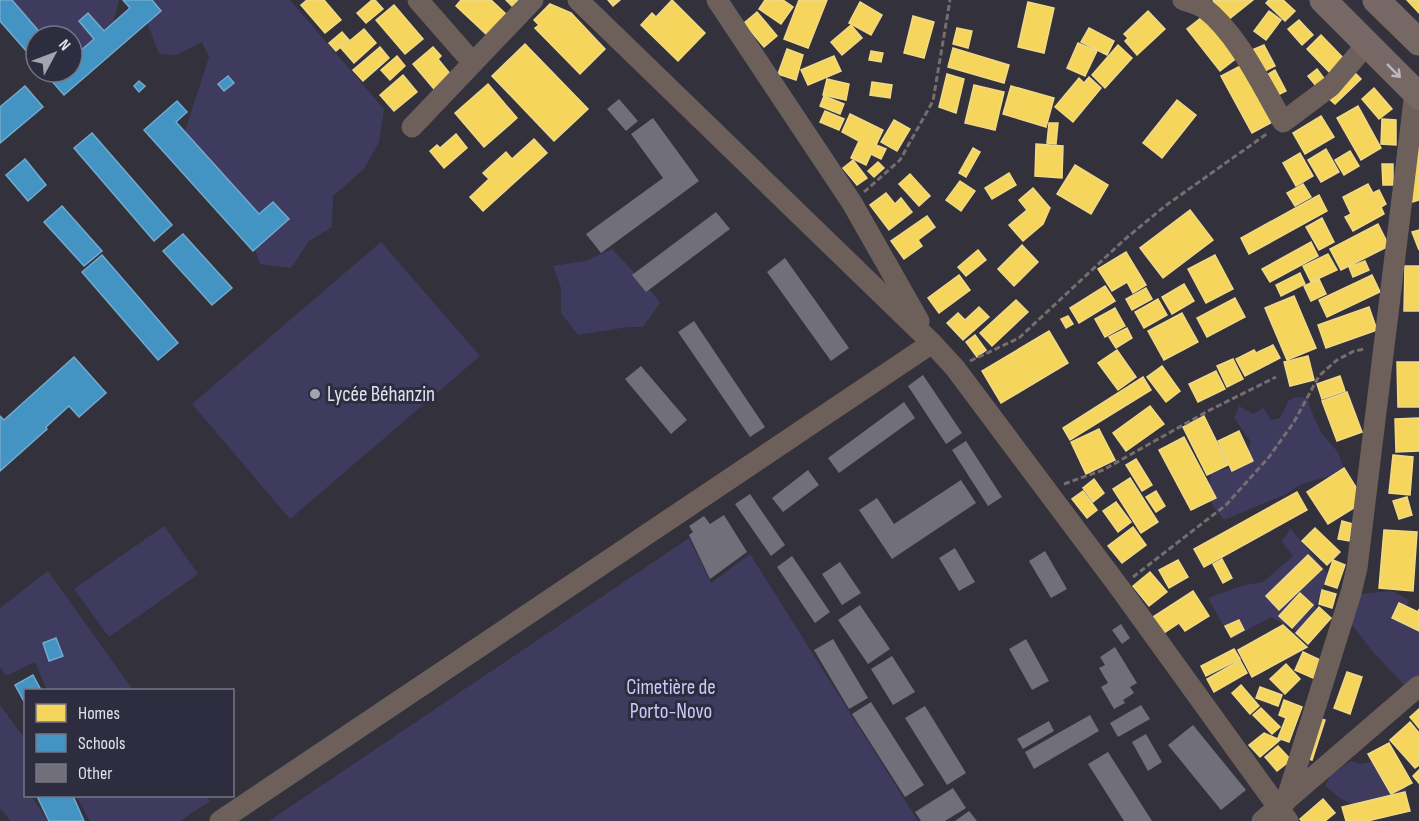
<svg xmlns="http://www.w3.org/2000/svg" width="1419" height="821" viewBox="0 0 1419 821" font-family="'Sofia Sans Condensed',sans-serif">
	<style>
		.green { fill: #3f3b5f }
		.homes { fill: #f6d55c; stroke: #f0d988; stroke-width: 1.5 }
		.schools { fill: #4393c3; stroke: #73aad0; stroke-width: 1.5 }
		.building { fill: #71707a }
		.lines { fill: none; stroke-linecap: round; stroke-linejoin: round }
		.path { stroke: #766e6e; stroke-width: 3; stroke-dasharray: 6 3; stroke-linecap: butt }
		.minor { stroke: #6d605b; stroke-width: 21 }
		.major { stroke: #786865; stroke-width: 27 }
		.oneway { stroke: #bdb7be }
		.poi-dot { fill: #a4a3b0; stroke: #2e2d40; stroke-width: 2 }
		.labels { text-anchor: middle; stroke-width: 6; stroke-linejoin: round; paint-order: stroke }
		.poi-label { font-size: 21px; fill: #e2e1ee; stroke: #2e2d40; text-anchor: start }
		.park-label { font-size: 21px; fill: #cbcaf8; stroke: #2e2d40 }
	</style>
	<rect width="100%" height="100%" fill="#32313c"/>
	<g class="green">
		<path d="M11,0H119L112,27L72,60V36H37Z"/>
		<path d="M131,0H290L384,109L379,142L364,169L333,196L332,227L309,241L291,268L260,264L252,242L185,131L209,57L202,42L176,55L159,54L147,22Z"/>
		<path d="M381,242L480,356L290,519L192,404Z"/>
		<path d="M612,249C628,267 646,283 660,303L643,327H628L578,335L561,313V288L553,266L585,261Z"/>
		<path d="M1296,397L1307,398L1312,413L1322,434L1338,452L1343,467L1329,476L1302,484L1284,495L1224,520C1207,500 1208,497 1211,472C1238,466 1240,470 1251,442L1234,418L1239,406L1253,414L1263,408L1271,420L1280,418L1289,400Z"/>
		<path d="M164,526L198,574L109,637L74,589Z"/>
		<path d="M1290,528L1328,574L1304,635L1271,617L1231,639L1208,598L1241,586L1263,582L1293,556L1282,542Z"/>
		<path d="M689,538L711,583L750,554L918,821H269Z"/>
		<path d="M48,571L133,690H47L35,662L6,676L0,667V608Z"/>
		<path d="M1392,591L1409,600L1402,617L1419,625V686L1411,692L1373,652L1350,622L1358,594Z"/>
		<path d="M0,705L22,735L25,734L26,796H31L48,821H11L0,808Z"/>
		<path d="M1351,761L1360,764L1375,761L1402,780L1406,790L1386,800L1357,807L1340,798L1325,786L1331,774Z"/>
		<path d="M76,796H207L210,801L180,821H90Z"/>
	</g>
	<g class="homes">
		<path d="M307,0H324L341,20L325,33L301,5Z"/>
		<path d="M372,0H375L383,9L366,23L357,13Z"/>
		<path d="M461,0H491L506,14L487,35L456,6Z"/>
		<path d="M506,0H519L512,6Z"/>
		<path d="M608,0H620L613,6Z"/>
		<path d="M672,0L705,33L678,61L641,25L652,13L656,17Z"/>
		<path d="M765,0H783L793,7L781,24L759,9Z"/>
		<path d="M799,0H827L808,48L784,39Z"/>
		<path d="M1214,0H1253L1228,20L1213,1Z"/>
		<path d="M1269,0H1283L1295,11L1285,21L1266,3Z"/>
		<path d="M1407,0H1419V13Z"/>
		<path d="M860,2L882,15L871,35L849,23Z"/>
		<path d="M1028,2L1054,8L1044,53L1018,47Z"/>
		<path d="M550,4L571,13L605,49L580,74L535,28L539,25L534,20Z"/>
		<path d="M394,5L423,39L405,54L376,20Z"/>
		<path d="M1148,11L1165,29L1137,55L1125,41L1128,38L1124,34Z"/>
		<path d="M1269,11L1281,20L1266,40L1254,31Z"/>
		<path d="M757,12L777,36L764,47L744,23Z"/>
		<path d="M1206,14L1239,56L1220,71L1187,29Z"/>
		<path d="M913,16L934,22L924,58L904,53Z"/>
		<path d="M1299,20L1313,35L1302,45L1288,29Z"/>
		<path d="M851,25L862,38L842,55L831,42Z"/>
		<path d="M957,28L972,31L968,48L953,44Z"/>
		<path d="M1089,28L1114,41L1107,55L1081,42Z"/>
		<path d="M364,29L376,43L354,63L341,48Z"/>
		<path d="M342,32L349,40L336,51L329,43Z"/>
		<path d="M1321,35L1348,63L1334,77L1307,49Z"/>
		<path d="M1078,43L1097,51L1085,76L1067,68Z"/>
		<path d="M525,44L588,109L554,141L492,76Z"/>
		<path d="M1118,45L1132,58L1105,88L1092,75Z"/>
		<path d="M1264,45L1275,66L1261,73L1250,51Z"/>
		<path d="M380,47L389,58L363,81L353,70Z"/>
		<path d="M433,47L441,56L438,59L451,75L434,89L413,64Z"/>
		<path d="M953,48L1009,65L1004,83L948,67Z"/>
		<path d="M787,49L803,55L796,80L778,74Z"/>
		<path d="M871,51L883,53L881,62L869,60Z"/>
		<path d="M397,56L405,66L390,80L381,70Z"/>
		<path d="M834,56L841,71L808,85L801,70Z"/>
		<path d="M1246,63L1276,120L1252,133L1221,76Z"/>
		<path d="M1317,69L1326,81L1317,87L1308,76Z"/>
		<path d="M1275,70L1286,91L1274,97L1263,77Z"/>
		<path d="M1354,72L1361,79L1335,104L1327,97Z"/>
		<path d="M947,74L964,79L956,113L939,107Z"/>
		<path d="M403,75L417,92L394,111L380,95Z"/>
		<path d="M1089,77L1101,88L1073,122L1055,107L1079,78L1084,83Z"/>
		<path d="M827,79L849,84L846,100L823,95Z"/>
		<path d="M872,82L892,85L890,98L870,95Z"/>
		<path d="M488,84L517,118L484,147L455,113Z"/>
		<path d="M974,85L1004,92L995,130L965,123Z"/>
		<path d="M1011,86L1054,98L1046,127L1003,114Z"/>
		<path d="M1374,88L1392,109L1379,119L1362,99Z"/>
		<path d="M824,96L844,104L840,114L820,106Z"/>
		<path d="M1177,100L1196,115L1162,158L1143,143Z"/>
		<path d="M1358,106L1381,148L1361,160L1337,118Z"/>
		<path d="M825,111L844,119L839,130L820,122Z"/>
		<path d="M850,114L883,130L876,145L886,149L881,159L871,154L866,165L851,158L859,141L842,132Z"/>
		<path d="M1321,116L1334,137L1305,154L1293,133Z"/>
		<path d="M1382,119L1396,120V145L1381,144Z"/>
		<path d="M894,120L910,129L897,151L881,142Z"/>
		<path d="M1049,123H1058L1056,144L1047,143Z"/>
		<path d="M456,134L467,148L444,168L430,151L437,145L440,148Z"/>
		<path d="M534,139L547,153L483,211L470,197L489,179L483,173L506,152L512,159Z"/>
		<path d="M1036,144L1063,146L1062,178L1035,176Z"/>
		<path d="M1419,145V200L1406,204Z"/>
		<path d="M973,148L980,152L966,177L959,173Z"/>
		<path d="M1326,149L1339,172L1321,182L1308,160Z"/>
		<path d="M1350,151L1359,166L1344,175L1335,160Z"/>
		<path d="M1300,153L1313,176L1296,186L1283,163Z"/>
		<path d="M853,160L867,178L857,185L843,168Z"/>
		<path d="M878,162L884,168L874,177L868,171Z"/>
		<path d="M1382,164H1393V185H1383Z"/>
		<path d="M1075,165L1108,185L1091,214L1057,194Z"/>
		<path d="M1009,173L1016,185L992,199L985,188Z"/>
		<path d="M910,174L930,196L919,206L899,184Z"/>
		<path d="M960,181L975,191L961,211L946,200Z"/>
		<path d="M1303,184L1311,197L1295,206L1287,193Z"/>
		<path d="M1368,184L1373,193L1379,190L1386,204L1381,207L1384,214L1353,231L1345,217L1351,214L1343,197Z"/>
		<path d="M1033,188L1050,208L1043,224L1023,241L1009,225L1027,210L1019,200Z"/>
		<path d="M886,193L895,204L901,198L912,212L889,230L870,205Z"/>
		<path d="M1319,195L1327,211L1249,254L1241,238Z"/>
		<path d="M1190,210L1213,240L1163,278L1140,248Z"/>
		<path d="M927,216L935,227L918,240L922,246L904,259L891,241Z"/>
		<path d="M1322,218L1334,242L1319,250L1306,227Z"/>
		<path d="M1378,224L1389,246L1341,270L1330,249Z"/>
		<path d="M1419,230V250L1412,232Z"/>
		<path d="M1311,242L1318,256L1270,282L1262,269Z"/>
		<path d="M1022,245L1038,262L1014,286L998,269Z"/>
		<path d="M978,250L986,260L966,276L958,267Z"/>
		<path d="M1126,252L1146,285L1133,293L1127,282L1112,291L1098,269Z"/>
		<path d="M1328,254L1337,270L1311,282L1303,266Z"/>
		<path d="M1215,255L1233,289L1206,303L1188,269Z"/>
		<path d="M1365,261L1369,270L1353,277L1349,267Z"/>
		<path d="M1405,266H1419V311H1404Z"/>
		<path d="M1300,273L1305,284L1281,296L1276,285Z"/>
		<path d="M959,275L970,290L939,313L928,298Z"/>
		<path d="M1372,275L1380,292L1327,317L1319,300Z"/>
		<path d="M1319,279L1326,294L1311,301L1304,286Z"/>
		<path d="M1184,284L1194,301L1172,314L1162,297Z"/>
		<path d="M1105,286L1115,301L1079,323L1070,308Z"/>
		<path d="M1146,288L1152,299L1132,310L1126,299Z"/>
		<path d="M1294,296L1316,348L1287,360L1265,308Z"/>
		<path d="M1235,298L1245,317L1207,337L1197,318Z"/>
		<path d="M1158,299L1167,315L1144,328L1135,312Z"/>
		<path d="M1016,300L1028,312L992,346L980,333Z"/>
		<path d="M979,307L989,317L963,340L947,323L958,313L965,320Z"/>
		<path d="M1369,307L1377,330L1326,348L1318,325Z"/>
		<path d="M1115,308L1125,326L1105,337L1095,319Z"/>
		<path d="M1182,313L1198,342L1164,360L1148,331Z"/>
		<path d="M1068,316L1073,324L1066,328L1061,319Z"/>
		<path d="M1127,328L1132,338L1116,348L1109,337Z"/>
		<path d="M1049,331L1068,363L1001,403L982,371Z"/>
		<path d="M975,335L986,350L977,357L966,342Z"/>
		<path d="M1273,345L1280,358L1245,376L1236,359L1254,350L1256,353Z"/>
		<path d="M1117,350L1136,377L1118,390L1098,363Z"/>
		<path d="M1308,356L1314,380L1290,386L1284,362Z"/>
		<path d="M1233,359L1243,379L1227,387L1217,366Z"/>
		<path d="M1397,362H1419V407H1398Z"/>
		<path d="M1162,366L1180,391L1166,402L1147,377Z"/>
		<path d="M1216,371L1225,389L1198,402L1189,384Z"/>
		<path d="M1340,376L1345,391L1322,399L1317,384Z"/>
		<path d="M1143,377L1151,390L1070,440L1063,428Z"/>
		<path d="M1347,392L1362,432L1337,441L1322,401Z"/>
		<path d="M1150,406L1164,424L1126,451L1113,433Z"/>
		<path d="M1204,416L1228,465L1207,475L1183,427Z"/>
		<path d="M1419,418V451L1396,452L1395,419Z"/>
		<path d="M1099,429L1115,460L1086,474L1071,442Z"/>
		<path d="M1239,431L1253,461L1232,471L1218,441Z"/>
		<path d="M1184,437L1216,498L1191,510L1159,450Z"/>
		<path d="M1393,455L1413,457L1410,495L1389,493Z"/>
		<path d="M1136,459L1152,485L1142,491L1126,465Z"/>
		<path d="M1344,468L1357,489V506L1328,524L1307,492Z"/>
		<path d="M1130,478L1158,522L1141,533L1113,489Z"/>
		<path d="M1094,479L1104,493L1093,502L1083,488Z"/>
		<path d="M1083,491L1097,510L1087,518L1072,499Z"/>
		<path d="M1156,491L1165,506L1156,512L1146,497Z"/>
		<path d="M1297,492L1307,510L1204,567L1194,549Z"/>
		<path d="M1407,497L1412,515L1399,519L1393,501Z"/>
		<path d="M1116,502L1131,522L1118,532L1103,511Z"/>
		<path d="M1342,521L1353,524L1349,541L1338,539Z"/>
		<path d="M1133,527L1146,545L1122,563L1108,546Z"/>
		<path d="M1315,528L1340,552L1327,565L1302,541Z"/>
		<path d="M1384,530L1417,532L1413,591L1379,588Z"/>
		<path d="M1308,555L1322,569L1279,610L1266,596Z"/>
		<path d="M1222,559L1232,578L1223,583L1213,564Z"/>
		<path d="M1178,560L1188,577L1169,588L1159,570Z"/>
		<path d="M1333,560L1345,565L1337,588L1325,584Z"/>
		<path d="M1150,572L1167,592L1149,606L1133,586Z"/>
		<path d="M1322,590L1336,594L1332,608L1319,604Z"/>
		<path d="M1193,591L1209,616L1185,631L1179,623L1164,633L1153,617Z"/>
		<path d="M1300,593L1313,605L1292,628L1279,616Z"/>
		<path d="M1399,603L1418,612L1419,609V631L1392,618Z"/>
		<path d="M1319,607L1331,618L1308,644L1296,633Z"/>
		<path d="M1239,620L1244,630L1231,637L1225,626Z"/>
		<path d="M1283,625L1307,647L1252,677L1238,650Z"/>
		<path d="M1234,649L1240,659L1206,676L1201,666Z"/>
		<path d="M1303,652L1320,660L1313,678L1295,670Z"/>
		<path d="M1240,660L1247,673L1214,692L1207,679Z"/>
		<path d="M1286,664L1300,679L1285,694L1270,679Z"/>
		<path d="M1347,672L1362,677L1350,714L1334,708Z"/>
		<path d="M1241,685L1259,706L1250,714L1232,693Z"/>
		<path d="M1260,687L1282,695L1278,706L1256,698Z"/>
		<path d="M1284,700L1302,707L1289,742L1278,738L1286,718L1279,715Z"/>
		<path d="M1261,708L1280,727L1272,734L1253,715Z"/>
		<path d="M1419,709V728L1410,717Z"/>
		<path d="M1317,718L1325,720L1312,760L1305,758Z"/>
		<path d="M1410,722L1419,733V765L1415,768L1390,740Z"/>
		<path d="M1264,733L1280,740L1260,757L1249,745Z"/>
		<path d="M1389,743L1412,783L1391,794L1368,754Z"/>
		<path d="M1278,746L1291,760L1277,771L1265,757Z"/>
		<path d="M1419,770V783L1413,776Z"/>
		<path d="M1405,792L1410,811L1367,821H1346L1342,807Z"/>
		<path d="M1323,799L1335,813L1325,821H1302L1300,819Z"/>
	</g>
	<g class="schools">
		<path d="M0,0H12L43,36H36V62L0,21Z"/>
		<path d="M123,0H152L161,11L64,95L44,72H72V58L94,39L79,21L88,13L104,31L130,8Z"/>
		<path d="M228,76L234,83L224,91L218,84Z"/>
		<path d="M139,81L145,86L139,92L134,86Z"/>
		<path d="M25,86L43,107L0,143V107Z"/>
		<path d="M177,101L187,112L176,122L259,214L273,202L289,219L253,251L144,130Z"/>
		<path d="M92,133L172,225L154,241L74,148Z"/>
		<path d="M25,159L46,185L28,201L6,175Z"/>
		<path d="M62,206L102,251L84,266L44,222Z"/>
		<path d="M183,234L232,288L212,305L163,251Z"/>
		<path d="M102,255L178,343L158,360L82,272Z"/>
		<path d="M74,357L106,393L79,417L69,406L46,427L47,429L0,471V416L4,420Z"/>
		<path d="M56,638L63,656L49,661L43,643Z"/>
		<path d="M33,675L41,690H26V705L15,685Z"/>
		<path d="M37,796H73L84,821H49Z"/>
	</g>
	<g class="building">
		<path d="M619,99L638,121L626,131L607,109Z"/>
		<path d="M653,118L699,181L601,253L586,234L663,178L631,134Z"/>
		<path d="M716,212L730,229L646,292L632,275Z"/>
		<path d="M785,258L849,348L831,361L767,272Z"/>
		<path d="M694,321L765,427L750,437L678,332Z"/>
		<path d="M641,366L687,420L671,434L625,379Z"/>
		<path d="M923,375L962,433L946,444L908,386Z"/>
		<path d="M904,402L915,418L839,473L828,458Z"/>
		<path d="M966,441L1002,497L988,506L952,450Z"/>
		<path d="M808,470L819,485L783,512L772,498Z"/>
		<path d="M961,480L976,503L892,559L859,510L877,498L894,524Z"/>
		<path d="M750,494L785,545L771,556L735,504Z"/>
		<path d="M724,515L747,552L710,579L689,535L693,532L689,526L704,516L710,524Z"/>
		<path d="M955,548L975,582L959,591L939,558Z"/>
		<path d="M1045,551L1067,589L1051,598L1029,561Z"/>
		<path d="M792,556L830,612L815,623L777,567Z"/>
		<path d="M840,562L861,593L842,605L822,574Z"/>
		<path d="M860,605L890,649L868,664L838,620Z"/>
		<path d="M1121,624L1130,638L1122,644L1112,630Z"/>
		<path d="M833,639L868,698L849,709L814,650Z"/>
		<path d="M1026,639L1049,681L1032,690L1009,649Z"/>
		<path d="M1115,647L1137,683L1130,687L1134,693L1123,700L1125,703L1114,709L1101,687L1108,683L1099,668L1105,665L1100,657Z"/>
		<path d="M892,656L915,692L893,705L871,669Z"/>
		<path d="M871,702L924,785L905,797L852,714Z"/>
		<path d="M1141,705L1150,719L1118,737L1110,723Z"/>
		<path d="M925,706L966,773L947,785L905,718Z"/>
		<path d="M1090,715L1099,731L1034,769L1025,752Z"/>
		<path d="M1049,721L1054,731L1023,749L1017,739Z"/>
		<path d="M1193,725L1246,790L1221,810L1168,745Z"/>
		<path d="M1146,734L1162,762L1148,771L1132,742Z"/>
		<path d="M1108,752L1152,821H1124L1088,764Z"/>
		<path d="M953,788L966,808L945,821H921L915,812Z"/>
		<path d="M969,811L977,821H955Z"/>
	</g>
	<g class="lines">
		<g class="path">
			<path d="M864,192L900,160L933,101L950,0"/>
			<path d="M970,361L1019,338L1124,240L1165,206L1268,133"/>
			<path d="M1064,484L1103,470L1208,411L1276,377"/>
			<path d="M1133,577L1226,505L1269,457L1294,422L1319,376L1337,360L1354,351L1365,349"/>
		</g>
		<g class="minor">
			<path d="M418,0L473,63"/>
			<path d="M578,0L932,343L955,368L1119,587L1288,821"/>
			<path d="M717,0L852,203L919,321"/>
			<path d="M1183,0C1190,2 1198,4 1204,8C1238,34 1262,86 1283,122L1331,86L1367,44"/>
			<path d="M412,127L533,0"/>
			<path d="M1286,801L1351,593L1357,568L1415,92"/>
			<path d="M220,821L932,343"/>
			<path d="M1262,821L1419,686"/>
		</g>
		<g class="major">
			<path d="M1323,0L1419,96"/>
			<path d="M1376,0L1419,42"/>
		</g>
	</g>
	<defs><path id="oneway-shaft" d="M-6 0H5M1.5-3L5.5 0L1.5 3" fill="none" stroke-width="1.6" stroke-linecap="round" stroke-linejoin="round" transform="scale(1.5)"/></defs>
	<use class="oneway" href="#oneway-shaft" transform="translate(1394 71) rotate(45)"/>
	<circle class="poi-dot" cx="315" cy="394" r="6"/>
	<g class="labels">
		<g class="poi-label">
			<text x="327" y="401">Lycée Béhanzin</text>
		</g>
		<g class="park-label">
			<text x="671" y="694">Cimetière de<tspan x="671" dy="24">Porto-Novo</tspan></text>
		</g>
	</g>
	<rect x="24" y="689" width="210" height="108" fill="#2e2d40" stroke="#767586" stroke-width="1.5"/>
	<rect x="36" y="704" width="30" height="18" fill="#f6d55c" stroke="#767586" stroke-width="1.5"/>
	<text x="78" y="719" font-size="18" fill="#e2e1ee">Homes</text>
	<rect x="36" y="734" width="30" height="18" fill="#4393c3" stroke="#767586" stroke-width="1.5"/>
	<text x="78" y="749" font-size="18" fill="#e2e1ee">Schools</text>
	<rect x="36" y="764" width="30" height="18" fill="#71707a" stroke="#767586" stroke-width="1.5"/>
	<text x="78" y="779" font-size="18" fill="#e2e1ee">Other</text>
	<g transform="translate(54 54) rotate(49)"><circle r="28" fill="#2e2d40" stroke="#767586" stroke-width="1.5"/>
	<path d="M0-4.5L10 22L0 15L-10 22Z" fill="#a4a3b0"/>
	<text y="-9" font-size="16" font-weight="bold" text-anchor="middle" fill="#e2e1ee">N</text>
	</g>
</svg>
